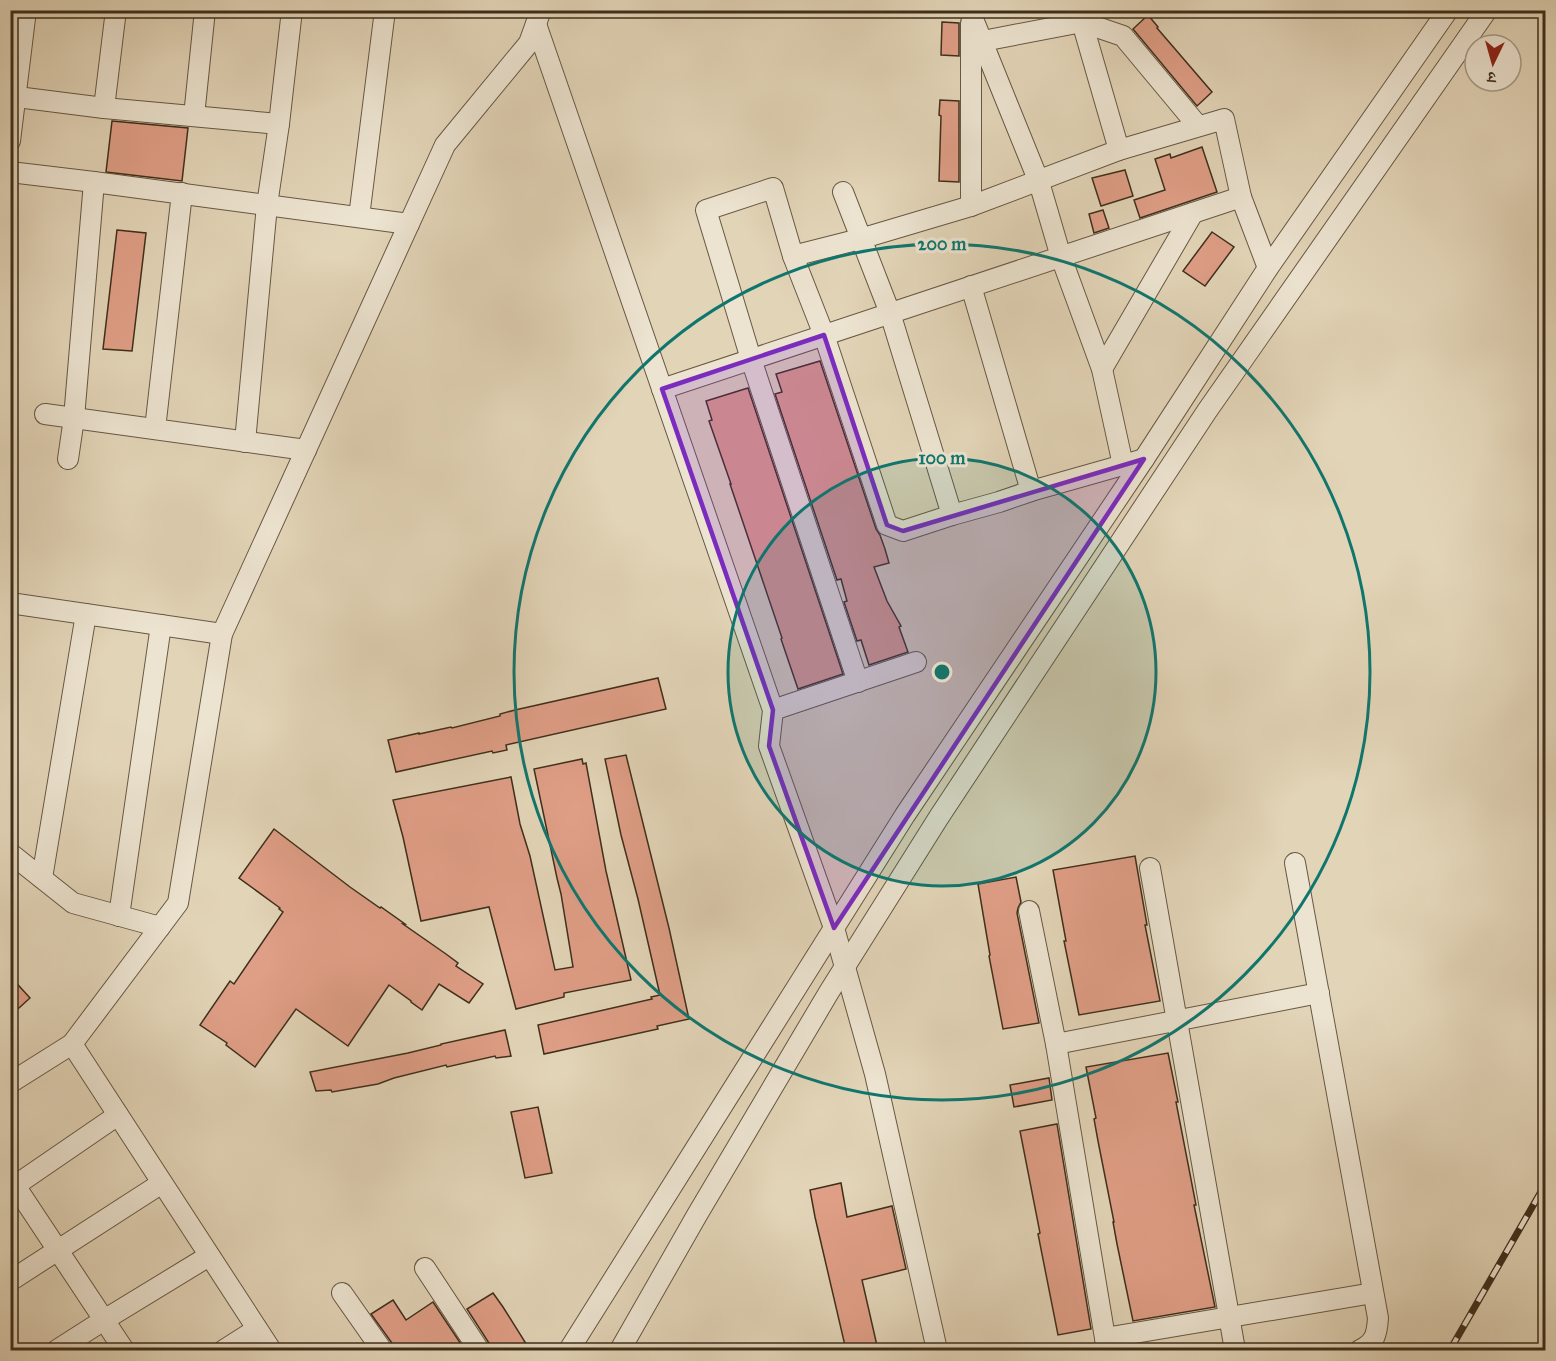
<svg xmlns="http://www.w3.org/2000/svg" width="1556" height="1361" viewBox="0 0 1556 1361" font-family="'IM FELL Great Primer','Noto Serif Devanagari',serif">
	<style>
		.building { fill: #df9e86; stroke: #3e2f1c; stroke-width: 1.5 }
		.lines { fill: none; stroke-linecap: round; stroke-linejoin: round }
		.minor-casing { stroke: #675843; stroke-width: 22 }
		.minor { stroke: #ece3d0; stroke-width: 20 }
		.rail-casing { stroke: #3e2f1c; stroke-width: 7 }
		.rail { stroke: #ece3d0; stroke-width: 4.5; stroke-dasharray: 14; stroke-linecap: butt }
		.marked { fill: #7b2cbf; fill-opacity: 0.2; stroke: #7b2cbf; stroke-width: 4.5; stroke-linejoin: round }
		.ring { fill: none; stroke: #0f766e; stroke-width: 3 }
		.centre { fill: #0f766e; stroke: #ece3d0; stroke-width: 3 }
		.ring-label { font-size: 18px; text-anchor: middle; font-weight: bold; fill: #0f766e; stroke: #ece3d0; stroke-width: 6; stroke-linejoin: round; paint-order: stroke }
	</style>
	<rect width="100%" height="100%" fill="#e2d4b7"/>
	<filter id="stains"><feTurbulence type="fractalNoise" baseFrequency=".00333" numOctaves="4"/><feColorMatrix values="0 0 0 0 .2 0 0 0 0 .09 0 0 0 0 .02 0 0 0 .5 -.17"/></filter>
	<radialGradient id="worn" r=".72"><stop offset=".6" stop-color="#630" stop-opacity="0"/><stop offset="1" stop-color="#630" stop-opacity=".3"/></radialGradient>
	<g class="building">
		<path d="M1148,15L1158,27L1157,28L1212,92L1197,106L1133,29Z"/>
		<path d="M942,22L959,23V56L941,55Z"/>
		<path d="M940,100L959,101V182L939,181L941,116L939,115Z"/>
		<path d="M112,121L188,128L182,181L106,172Z"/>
		<path d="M1202,147L1217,192L1140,218L1134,200L1165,190L1155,159L1170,154L1171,158Z"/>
		<path d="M1125,170L1133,196L1101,206L1092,178Z"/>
		<path d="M1103,210L1109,228L1094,233L1089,214Z"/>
		<path d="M117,230L146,233L132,351L103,349Z"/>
		<path d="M1212,232L1234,247L1205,286L1183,271Z"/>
		<path d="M820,361L876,529L880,535L885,549L889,563L874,567L887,601L901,626L899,627L908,652L869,665L861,640L857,641L844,602L847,601L841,579L837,580L775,394L782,392L776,374Z"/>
		<path d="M748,388L843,674L798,689L781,639L782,638L730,484H731L709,421L712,420L706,401Z"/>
		<path d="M658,678L666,709L506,745L507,750L493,753L492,751L396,772L388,740L419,733V734L451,727L452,728L500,716V714L515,710Z"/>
		<path d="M626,755L669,928L689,1019L657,1026L658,1029L544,1054L538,1025L652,999L651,997L660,995L638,899L621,835L605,759Z"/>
		<path d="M582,759L583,764L586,763L606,871L631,980L564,993V997L516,1009L489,907L421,921L403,837L393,800L511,777L520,824L530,856L555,970L573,967L561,894L557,878L534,769Z"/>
		<path d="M274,829L350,887L380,908L381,907L405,924H403L446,954L458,963L456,966L483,984L469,1003L439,984L422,1010L411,1002V1001L389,985L348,1046L296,1009L255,1067L226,1045L227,1043L200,1025L230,981L234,984L283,912L279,909L280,908L239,878Z"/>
		<path d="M1135,856L1147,925H1145L1160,1001L1079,1015L1064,941H1066L1053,870Z"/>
		<path d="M1016,877L1021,902L1018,908L1017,913L1039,1023L1003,1029L989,956L990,955L978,884Z"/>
		<path d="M10,976L30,998L10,1016Z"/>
		<path d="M505,1030L511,1056L496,1058L495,1056L447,1067L446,1065L394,1078L378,1084L332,1092L331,1090L316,1091L310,1072L408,1053L441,1045V1044Z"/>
		<path d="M1168,1053L1178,1102H1176L1196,1205H1194L1215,1307L1133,1321L1117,1244L1113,1222H1114L1098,1141L1094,1119L1096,1118L1086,1067Z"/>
		<path d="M1049,1078L1052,1100L1014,1107L1010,1085Z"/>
		<path d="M538,1107L552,1173L525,1178L511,1112Z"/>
		<path d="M1057,1124L1091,1329L1058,1335L1038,1234L1040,1233L1020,1131Z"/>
		<path d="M841,1183L847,1217L892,1206L906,1269L862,1280L878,1350H846L815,1217L810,1190Z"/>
		<path d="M493,1293L503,1307L530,1350H492L489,1343L467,1309Z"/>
		<path d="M393,1300L406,1320L433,1302L465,1350H394L392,1343L371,1314Z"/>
	</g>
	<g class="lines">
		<g class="minor-casing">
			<g id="minor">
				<path d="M971,14L1039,182L1061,257L1102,369L1123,465"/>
				<path d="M1082,22L1119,150"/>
				<path d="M536,24L773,710L769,746L834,928L875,1074L937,1350"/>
				<path d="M983,41L1082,22L1123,36L1198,126"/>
				<path d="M17,97L104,108L279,124"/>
				<path d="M104,108L116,10"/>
				<path d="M194,116L205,10"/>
				<path d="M10,141L26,10"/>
				<path d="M10,172L94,182L409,224"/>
				<path d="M843,192L890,313L952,515"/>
				<path d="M971,206V23"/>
				<path d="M359,217L385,10"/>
				<path d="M793,256L824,335L887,525L903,531L952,515L999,502L1031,491L1144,459"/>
				<path d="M971,286L1031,491"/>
				<path d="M1102,369L1193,213"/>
				<path d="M662,389L1241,197L1268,268"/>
				<path d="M45,414L306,450"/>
				<path d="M155,429L182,193"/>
				<path d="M245,442L267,205L279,124L292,10"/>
				<path d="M68,459L74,418L94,182"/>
				<path d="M10,603L222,634"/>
				<path d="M858,682L751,359L706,210L773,188L793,256L860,239L971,206L1119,150L1224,119L1241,197"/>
				<path d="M773,710L916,662"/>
				<path d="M10,853L73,903L160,927"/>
				<path d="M1295,863L1378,1318C1377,1334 1375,1343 1360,1350"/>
				<path d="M1150,868L1235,1350"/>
				<path d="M42,878L86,614"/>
				<path d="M1029,911L1056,1044L1107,1350"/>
				<path d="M119,916L161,625"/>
				<path d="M72,1044L271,1350"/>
				<path d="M1056,1044L1319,993"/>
				<path d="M10,1083L72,1044L178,903L222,634L445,145L529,43L541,10"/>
				<path d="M10,1178L124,1350"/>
				<path d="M10,1189L118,1115"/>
				<path d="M425,1268L479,1350"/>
				<path d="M10,1281L162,1183"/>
				<path d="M342,1293L382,1350"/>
				<path d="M1105,1338L1373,1293"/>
				<path d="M57,1350L104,1320L209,1256"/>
				<path d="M224,1350L257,1329"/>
				<path d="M569,1350L905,815L1144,459L1268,268L1448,10"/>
				<path d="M620,1350L697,1215L829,992L939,817L1207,411L1487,10"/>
			</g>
		</g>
		<use href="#minor" class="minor"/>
		<g class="rail-casing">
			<path id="rail" d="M1450,1350L1546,1183"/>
		</g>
		<use href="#rail" class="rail"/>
	</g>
	<path class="marked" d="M824,335L887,525L903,531L1144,459L834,928L769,746L773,710L662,389Z"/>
	<circle cx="942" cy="672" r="214" fill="#0f766e" fill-opacity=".12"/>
	<g class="ring">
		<circle cx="942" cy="672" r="214"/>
		<circle cx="942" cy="672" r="428"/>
	</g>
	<circle cx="942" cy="672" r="9" class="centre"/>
	<g class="ring-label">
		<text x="942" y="250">200 m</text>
		<text x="942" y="464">100 m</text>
	</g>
	<rect width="1556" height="1361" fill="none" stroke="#e2d4b7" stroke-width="36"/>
	<rect x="12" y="12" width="1532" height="1337" fill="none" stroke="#3e2f1c" stroke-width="3"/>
	<rect x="18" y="18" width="1520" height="1325" fill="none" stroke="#3e2f1c" stroke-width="1.5"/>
	<g transform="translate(1493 63) rotate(185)"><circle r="28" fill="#ece3d0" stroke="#a69b88" stroke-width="1.5"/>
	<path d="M0-4.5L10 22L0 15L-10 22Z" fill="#8f2418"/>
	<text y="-9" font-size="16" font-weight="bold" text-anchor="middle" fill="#3e2f1c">उ</text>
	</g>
	<rect width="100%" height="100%" filter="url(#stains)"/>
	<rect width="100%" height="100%" fill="url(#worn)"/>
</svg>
